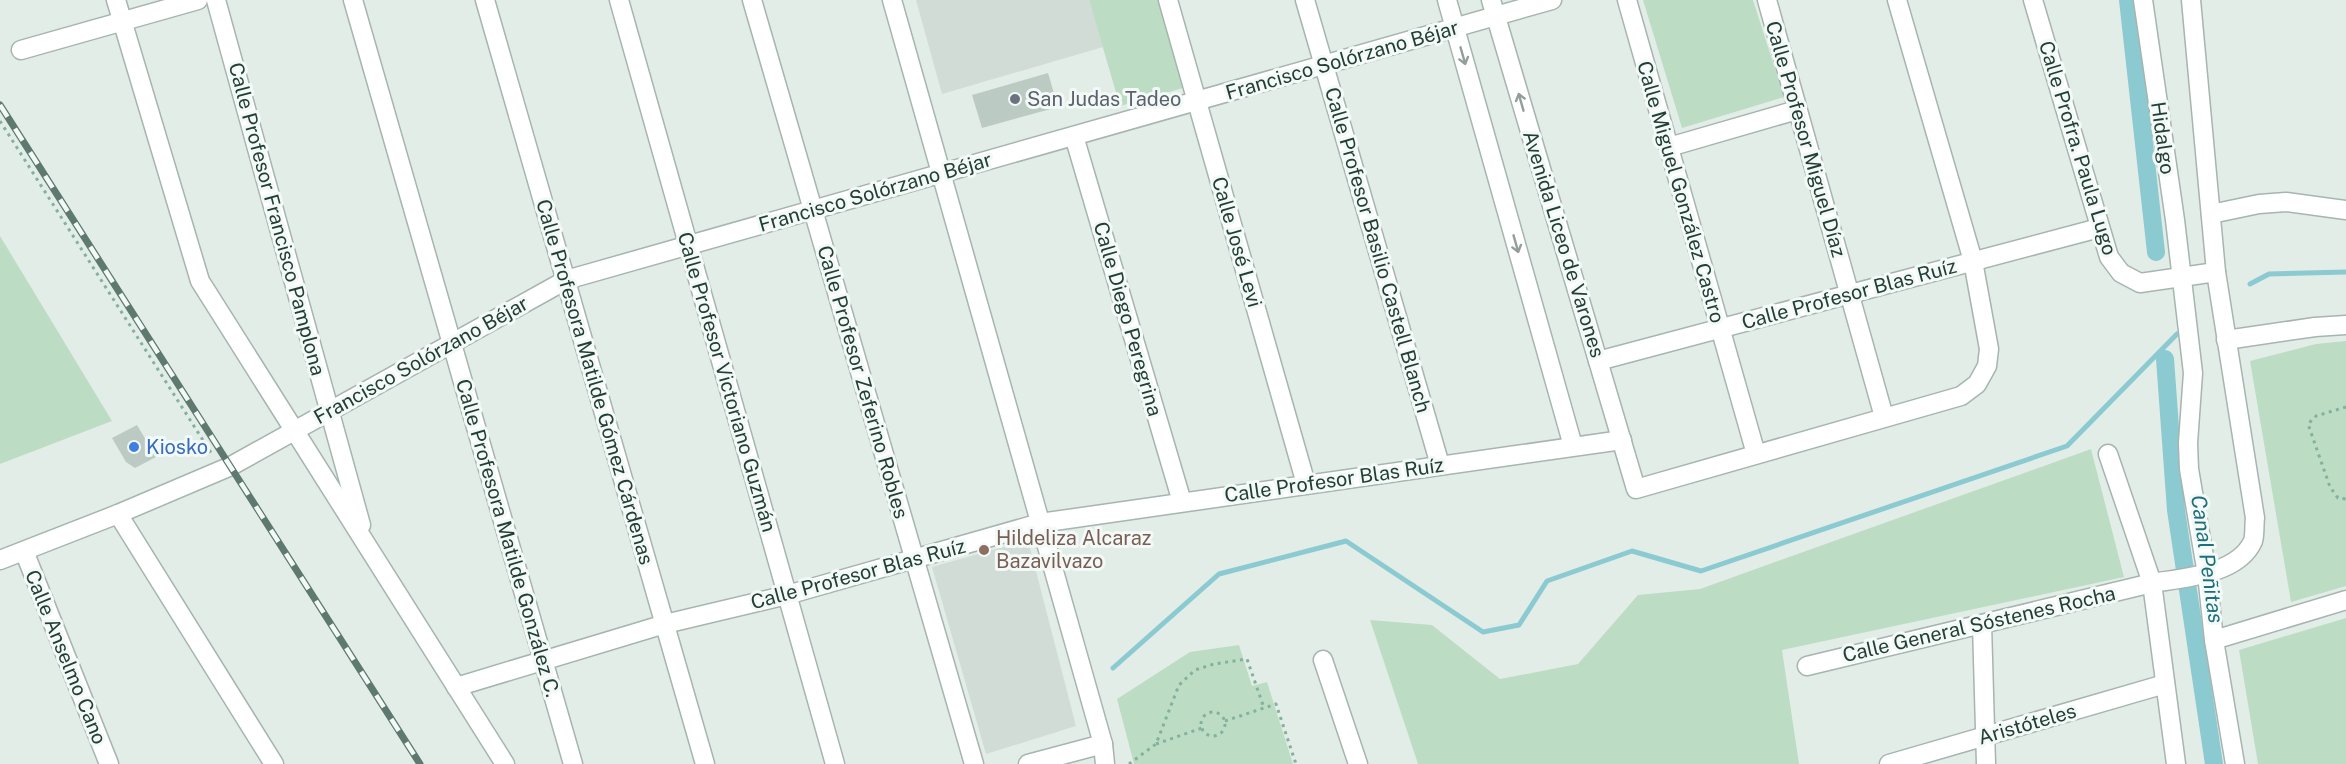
<svg xmlns="http://www.w3.org/2000/svg" width="2346" height="764" viewBox="0 0 2346 764" font-family="'Public Sans',sans-serif">
	<style>
		.built { fill: #d1dcd7 }
		.green { fill: #bcddc3 }
		.lines { fill: none; stroke-linecap: round; stroke-linejoin: round }
		.stream { stroke: #8ccad1; stroke-width: 5 }
		.canal { stroke: #8ccad1; stroke-width: 18 }
		.building { fill: #bbcac3 }
		.minor-casing { stroke: #a6b5af; stroke-width: 21 }
		.path { stroke: #84b09f; stroke-width: 3; stroke-dasharray: 3 4.5; stroke-linecap: butt }
		.minor { stroke: #fff; stroke-width: 18 }
		.rail-casing { stroke: #5d7970; stroke-width: 7 }
		.rail { stroke: #f3f9f6; stroke-width: 4.5; stroke-dasharray: 14; stroke-linecap: butt }
		.oneway { stroke: #919e9a }
		.worship-dot { fill: #6b7280; stroke: #f3f9f6; stroke-width: 2 }
		.shop-dot { fill: #3f7fe0; stroke: #f3f9f6; stroke-width: 2 }
		.education-dot { fill: #8d6e63; stroke: #f3f9f6; stroke-width: 2 }
		.labels { text-anchor: middle; stroke-width: 6; stroke-linejoin: round; paint-order: stroke }
		.street-label { font-size: 20px; fill: #233e35; stroke: #f3f9f6 }
		.worship-label { font-size: 20px; fill: #5b616d; stroke: #f3f9f6; text-anchor: start }
		.shop-label { font-size: 20px; fill: #366cbe; stroke: #f3f9f6; text-anchor: start }
		.education-label { font-size: 20px; fill: #785e54; stroke: #f3f9f6; text-anchor: start }
		.water-label { font-size: 21px; font-style: italic; fill: #1d6f79; stroke: #f3f9f6 }
	</style>
	<rect width="100%" height="100%" fill="#e3ede8"/>
	<g class="built">
		<path d="M916,0H1089L1103,47L942,94Z"/>
		<path d="M1028,540L1076,726L986,754L932,567Z"/>
	</g>
	<g class="green">
		<path d="M1089,0H1158L1183,88L1120,106Z"/>
		<path d="M1643,0H1753L1784,97L1682,128Z"/>
		<path d="M0,236L112,421L0,464Z"/>
		<path d="M2346,341V586L2291,602L2250,361L2316,344Z"/>
		<path d="M2091,449L2124,577L1782,650L1799,764H1418L1370,620L1432,625L1500,679L1578,664L1638,595L1700,589Z"/>
		<path d="M2346,618V764H2258L2239,650Z"/>
		<path d="M1239,645L1252,686L1267,682L1293,764H1134L1117,699L1190,652Z"/>
	</g>
	<g class="lines">
		<g class="stream">
			<path d="M2250,284L2269,274L2346,272"/>
			<path d="M1113,668L1219,574L1346,541L1483,632L1519,625L1547,581L1632,551L1701,571L2067,446L2177,334"/>
		</g>
		<g class="canal">
			<path d="M2128,0L2156,252"/>
			<path d="M2165,359L2176,510L2214,764"/>
		</g>
	</g>
	<g class="building">
		<path d="M1048,73L1058,107L982,128L972,95Z"/>
		<path d="M137,425L156,457L135,468L126,462L112,438Z"/>
	</g>
	<g class="lines">
		<g class="minor-casing">
			<g id="minor">
				<path d="M116,0L200,281L505,764"/>
				<path d="M216,0L361,525"/>
				<path d="M353,0L573,764"/>
				<path d="M485,0L705,764"/>
				<path d="M619,0L835,764"/>
				<path d="M752,0L974,764"/>
				<path d="M892,0L1103,744L1105,764"/>
				<path d="M1168,0L1306,484"/>
				<path d="M1305,0L1440,465"/>
				<path d="M1447,0L1573,446"/>
				<path d="M1491,0L1636,489L1961,396L1977,384L1987,366L1989,349L1973,261L1897,0"/>
				<path d="M1627,0L1756,454"/>
				<path d="M1767,0L1884,417"/>
				<path d="M2033,0L2109,257L2121,273L2140,283L2216,272"/>
				<path d="M2143,0L2175,220L2193,373L2188,443L2189,469L2207,574L2214,640L2235,764"/>
				<path d="M21,50L198,0"/>
				<path d="M1074,136L1182,502"/>
				<path d="M1669,147L1797,110"/>
				<path d="M2211,214L2259,204L2286,202L2346,210"/>
				<path d="M2226,340L2315,327L2346,325"/>
				<path d="M1598,361L2099,228"/>
				<path d="M2108,454L2152,583L2176,764"/>
				<path d="M118,514L274,764"/>
				<path d="M24,551L109,764"/>
				<path d="M0,560L118,514L231,466L566,280L1552,0"/>
				<path d="M1982,624L1986,764"/>
				<path d="M2214,640L2346,600"/>
				<path d="M1323,660L1358,764"/>
				<path d="M1807,666L2152,583C2182,578 2238,575 2253,541C2255,535 2254,525 2255,518L2216,272L2191,0"/>
				<path d="M456,687L665,624L787,595L1040,523L1622,440"/>
				<path d="M1028,764L1103,744"/>
				<path d="M1889,764L2165,684"/>
			</g>
		</g>
		<g class="path">
			<path d="M0,121L213,456"/>
			<path d="M2346,407L2316,416L2308,424L2330,487L2338,498L2346,499"/>
			<circle cx="1213" cy="724" r="12"/>
			<path d="M1225,721L1276,704L1296,764"/>
			<path d="M1156,744L1202,728"/>
			<path d="M1129,764L1156,744L1179,685L1195,670L1214,664L1247,659L1264,708"/>
		</g>
		<use href="#minor" class="minor"/>
		<g class="rail-casing">
			<path id="rail" d="M0,105L420,764"/>
		</g>
		<use href="#rail" class="rail"/>
	</g>
	<defs><path id="oneway-shaft" d="M-6 0H5M1.5-3L5.5 0L1.5 3" fill="none" stroke-width="1.6" stroke-linecap="round" stroke-linejoin="round" transform="scale(1.5)"/></defs>
	<g class="oneway">
		<use href="#oneway-shaft" transform="translate(1463 56) rotate(74)"/>
		<use href="#oneway-shaft" transform="translate(1521 102) rotate(-106)"/>
		<use href="#oneway-shaft" transform="translate(1516 244) rotate(74)"/>
	</g>
	<circle class="worship-dot" cx="1015" cy="99" r="6"/>
	<circle class="shop-dot" cx="134" cy="447" r="6"/>
	<circle class="education-dot" cx="984" cy="550" r="6"/>
	<g class="labels">
		<g class="street-label">
			<text transform="translate(1342 60) rotate(-16)" y="7">Francisco Solórzano Béjar</text>
			<text transform="translate(2163 138) rotate(82)" y="7">Hidalgo</text>
			<text transform="translate(1806 139) rotate(74)" y="7">Calle Profesor Miguel Díaz</text>
			<text transform="translate(2078 148) rotate(73)" y="7">Calle Profra. Paula Lugo</text>
			<text transform="translate(875 192) rotate(-16)" y="7">Francisco Solórzano Béjar</text>
			<text transform="translate(1681 192) rotate(74)" y="7">Calle Miguel González Castro</text>
			<text transform="translate(277 219) rotate(75)" y="7">Calle Profesor Francisco Pamplona</text>
			<text transform="translate(1237 242) rotate(74)" y="7">Calle José Levi</text>
			<text transform="translate(1564 244) rotate(73)" y="7">Avenida Liceo de Varones</text>
			<text transform="translate(1378 250) rotate(74)" y="7">Calle Profesor Basilio Castell Blanch</text>
			<text transform="translate(1849 294) rotate(-15)" y="7">Calle Profesor Blas Ruíz</text>
			<text transform="translate(1128 319) rotate(74)" y="7">Calle Diego Peregrina</text>
			<text transform="translate(421 360) rotate(-29)" y="7">Francisco Solórzano Béjar</text>
			<text transform="translate(595 382) rotate(74)" y="7">Calle Profesora Matilde Gómez Cárdenas</text>
			<text transform="translate(727 382) rotate(74)" y="7">Calle Profesor Victoriano Guzmán</text>
			<text transform="translate(863 382) rotate(74)" y="7">Calle Profesor Zeferino Robles</text>
			<text transform="translate(1334 480) rotate(-8)" y="7">Calle Profesor Blas Ruíz</text>
			<text transform="translate(508 538) rotate(74)" y="7">Calle Profesora Matilde González C.</text>
			<text transform="translate(858 574) rotate(-15)" y="7">Calle Profesor Blas Ruíz</text>
			<text transform="translate(1979 624) rotate(-13)" y="7">Calle General Sóstenes Rocha</text>
			<text transform="translate(66 657) rotate(68)" y="7">Calle Anselmo Cano</text>
			<text transform="translate(2027 724) rotate(-16)" y="7">Aristóteles</text>
		</g>
		<g class="worship-label">
			<text x="1027" y="106">San Judas Tadeo</text>
		</g>
		<g class="shop-label">
			<text x="146" y="454">Kiosko</text>
		</g>
		<g class="education-label">
			<text x="996" y="545">Hildeliza Alcaraz<tspan x="996" dy="23">Bazavilvazo</tspan></text>
		</g>
		<g class="water-label">
			<text transform="translate(2207 559) rotate(82)" y="7">Canal Peñitas</text>
		</g>
	</g>
</svg>
